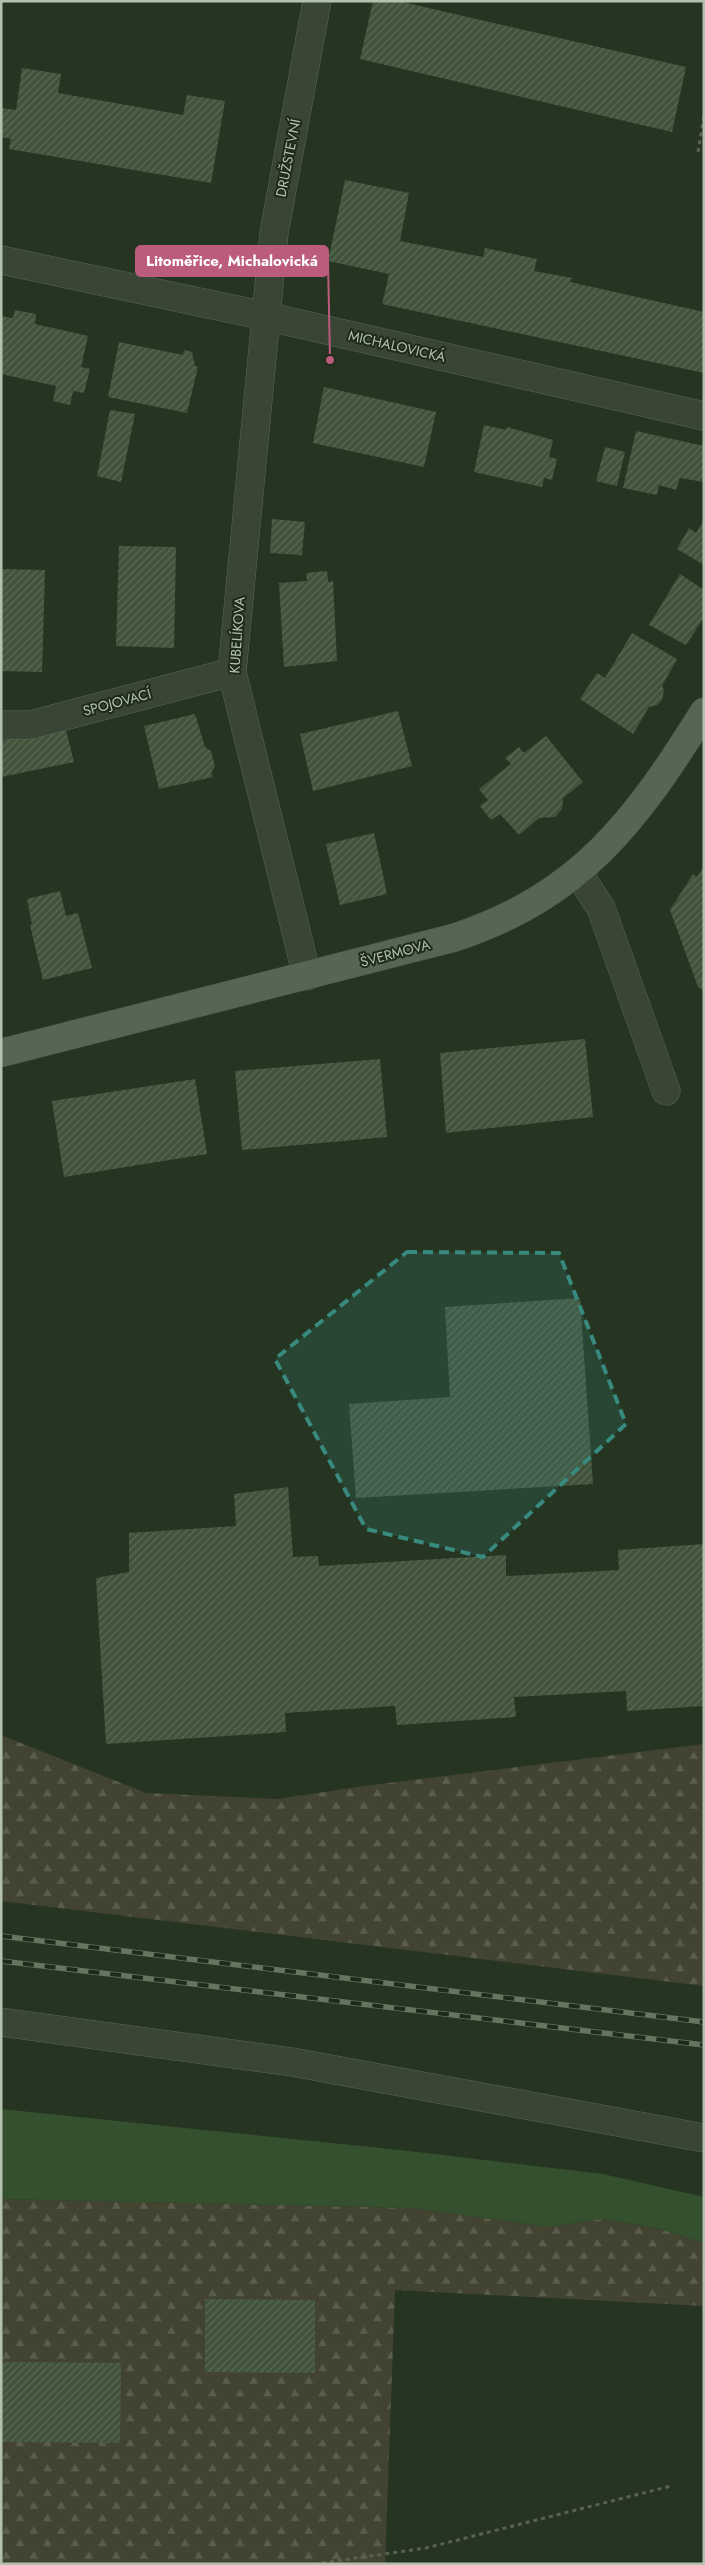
<svg xmlns="http://www.w3.org/2000/svg" width="705" height="2565" viewBox="0 0 705 2565" font-family="Jost,sans-serif">
	<style>
		.forest { fill: url(#forest-firs) }
		.water { fill: #35502e }
		.building { fill: url(#building-hatch) }
		.lines { fill: none; stroke-linecap: round; stroke-linejoin: round }
		.minor-casing { stroke: #596655; stroke-width: 29 }
		.major-casing { stroke: #424f3e; stroke-width: 29 }
		.path { stroke: #5b614e; stroke-width: 3; stroke-dasharray: 4 4; stroke-linecap: butt }
		.minor { stroke: #394635; stroke-width: 28 }
		.major { stroke: #576652; stroke-width: 28 }
		.rail-casing { stroke: #657560; stroke-width: 5.5 }
		.rail { stroke: #1e2a1a; stroke-width: 4; stroke-dasharray: 11; stroke-linecap: butt }
		.marked { fill: #38897e; fill-opacity: 0.2; stroke: #38897e; stroke-width: 4; stroke-dasharray: 10 6; stroke-linejoin: round }
		.labels { text-anchor: middle; stroke-width: 4; stroke-linejoin: round; paint-order: stroke }
		.street-label { font-size: 14px; fill: #b3c2af; stroke: #1e2a1a }
		.leader { fill: none; stroke: #bc5c7d; stroke-width: 2 }
		.callout-dot { fill: #bc5c7d; stroke: #1e2a1a; stroke-width: 2 }
		.callout { fill: #bc5c7d; stroke: #bc5c7d; stroke-width: 2 }
		.callout-label { font-size: 15px; text-anchor: middle; font-weight: bold; fill: #fff }
	</style>
	<defs>
		<pattern id="forest-firs" width="22" height="20" patternUnits="userSpaceOnUse" patternTransform="scale(1.25)"><rect width="22" height="20" fill="#434331"/><path d="M5 1l3.5 6h-7zM16 11l3.5 6h-7z" fill="#5c5c4c"/></pattern>
		<pattern id="building-hatch" width="6" height="6" patternUnits="userSpaceOnUse" patternTransform="scale(1.25)"><rect width="6" height="6" fill="#41533b"/><path d="M-1 1l2-2M0 6l6-6M5 7l2-2" fill="none" stroke="#5a6a55"/></pattern>
	</defs>
	<rect width="100%" height="100%" fill="#263521"/>
	<g class="forest">
		<path d="M1,1735L146,1793L278,1799L364,1786L704,1744V1986L1,1901Z"/>
		<path d="M1,2199L412,2208L549,2227L602,2219L657,2228L704,2243V2306L395,2290L385,2564H1Z"/>
	</g>
	<path class="water" d="M1,2109L400,2150L603,2174L704,2197V2243L657,2228L602,2219L549,2227L412,2208L1,2199Z"/>
	<g class="building">
		<path d="M373,1H398L686,67L672,132L360,59Z"/>
		<path d="M22,68L61,74L58,93L183,115L187,95L225,101L211,183L9,149L11,139L1,137V108L16,110Z"/>
		<path d="M345,180L409,193L400,241L483,257L485,248L537,259L534,271L572,278L570,282L704,312V373L382,304L389,274L328,261Z"/>
		<path d="M15,310L36,314L35,324L88,336L81,367L90,369L84,393L73,391L70,405L53,401L56,386L1,374V316L13,318Z"/>
		<path d="M119,342L183,355L184,350L192,352L195,366L198,367L187,413L108,397Z"/>
		<path d="M324,387L436,412L424,467L313,443Z"/>
		<path d="M110,410L135,414L121,482L97,476Z"/>
		<path d="M484,425L506,430L507,427L553,440L549,457L557,459L552,480L544,478L542,487L474,472Z"/>
		<path d="M636,431L704,446V482L680,478L676,490L659,485L657,495L623,488Z"/>
		<path d="M605,447L625,452L617,486L596,481Z"/>
		<path d="M272,519L305,522L302,555L270,553Z"/>
		<path d="M704,520V565L677,549L689,528L696,533Z"/>
		<path d="M119,546L176,547L174,648L116,646Z"/>
		<path d="M1,569L45,570L42,672L1,671Z"/>
		<path d="M327,571L328,582L333,581L337,661L284,667L279,583L307,581L306,573Z"/>
		<path d="M680,574L704,590V617L686,645L649,625Z"/>
		<path d="M632,633L677,659L662,686L664,690L662,700L657,705L649,707L633,734L580,699L597,673L605,678Z"/>
		<path d="M398,711L412,766L313,791L300,734Z"/>
		<path d="M195,714L205,747L211,751L215,766L211,773L213,777L159,789L144,726Z"/>
		<path d="M65,726L74,762L1,777V741Z"/>
		<path d="M546,736L583,782L563,798L562,809L555,817L539,818L519,835L500,814L491,820L480,806L488,800L479,789L511,764L505,758L519,747L524,753Z"/>
		<path d="M374,833L387,894L340,905L326,844Z"/>
		<path d="M704,866V990L698,987L670,910L693,874L697,877Z"/>
		<path d="M60,891L66,916L78,913L92,968L43,980L30,925L32,924L27,899Z"/>
		<path d="M585,1039L593,1117L446,1133L440,1053Z"/>
		<path d="M380,1059L387,1137L242,1150L235,1071Z"/>
		<path d="M195,1079L207,1154L64,1177L52,1101Z"/>
		<path d="M580,1298L593,1484L356,1498L349,1404L450,1397L445,1307Z"/>
		<path d="M288,1487L293,1557L318,1556L319,1566L506,1555V1576L619,1570L618,1550L704,1544V1706L627,1711L626,1691L514,1697L516,1717L397,1725L395,1706L285,1713L286,1732L106,1744L96,1578L129,1572V1533L236,1526L234,1494Z"/>
		<path d="M205,2299L315,2300V2373L205,2372Z"/>
		<path d="M1,2362L121,2363L120,2443L1,2442Z"/>
	</g>
	<g class="lines">
		<g class="minor-casing">
			<g id="minor">
				<path d="M1,260L265,316L704,416"/>
				<path d="M1,725H30L232,672"/>
				<path d="M578,873L601,908L666,1091"/>
				<path d="M307,976L232,672L274,233L317,1"/>
				<path d="M1,2022L292,2062L704,2138"/>
			</g>
		</g>
		<g class="major-casing">
			<path id="major" d="M1,1053L453,938C581,896 635,822 704,712"/>
		</g>
		<g class="path">
			<path d="M698,152L704,115"/>
			<path d="M314,2564L426,2548L671,2486"/>
		</g>
		<use href="#minor" class="minor"/>
		<use href="#major" class="major"/>
		<g class="rail-casing">
			<g id="rail">
				<path d="M1,1936L704,2022"/>
				<path d="M1,1961L704,2045"/>
			</g>
		</g>
		<use href="#rail" class="rail"/>
	</g>
	<path class="marked" d="M407,1252L559,1253L626,1424L483,1557L366,1529L275,1359Z"/>
	<g class="labels">
		<g class="street-label">
			<text transform="translate(288 158) rotate(-79)" y="5">DRUŽSTEVNÍ</text>
			<text transform="translate(397 346) rotate(13)" y="5">MICHALOVICKÁ</text>
			<text transform="translate(237 635) rotate(-86)" y="5">KUBELÍKOVA</text>
			<text transform="translate(117 702) rotate(-15)" y="5">SPOJOVACÍ</text>
			<text transform="translate(395 953) rotate(-15)" y="5">ŠVERMOVA</text>
		</g>
	</g>
	<path class="leader" d="M330 360L328 261"/>
	<circle class="callout-dot" cx="330" cy="360" r="5"/>
	<rect class="callout" x="136" y="246" width="192" height="30" rx="5"/>
	<g class="callout-label">
		<text x="232" y="266">Litoměřice, Michalovická</text>
	</g>
	<rect width="705" height="2565" fill="none" stroke="#b3c2af" stroke-width="5"/>
</svg>
